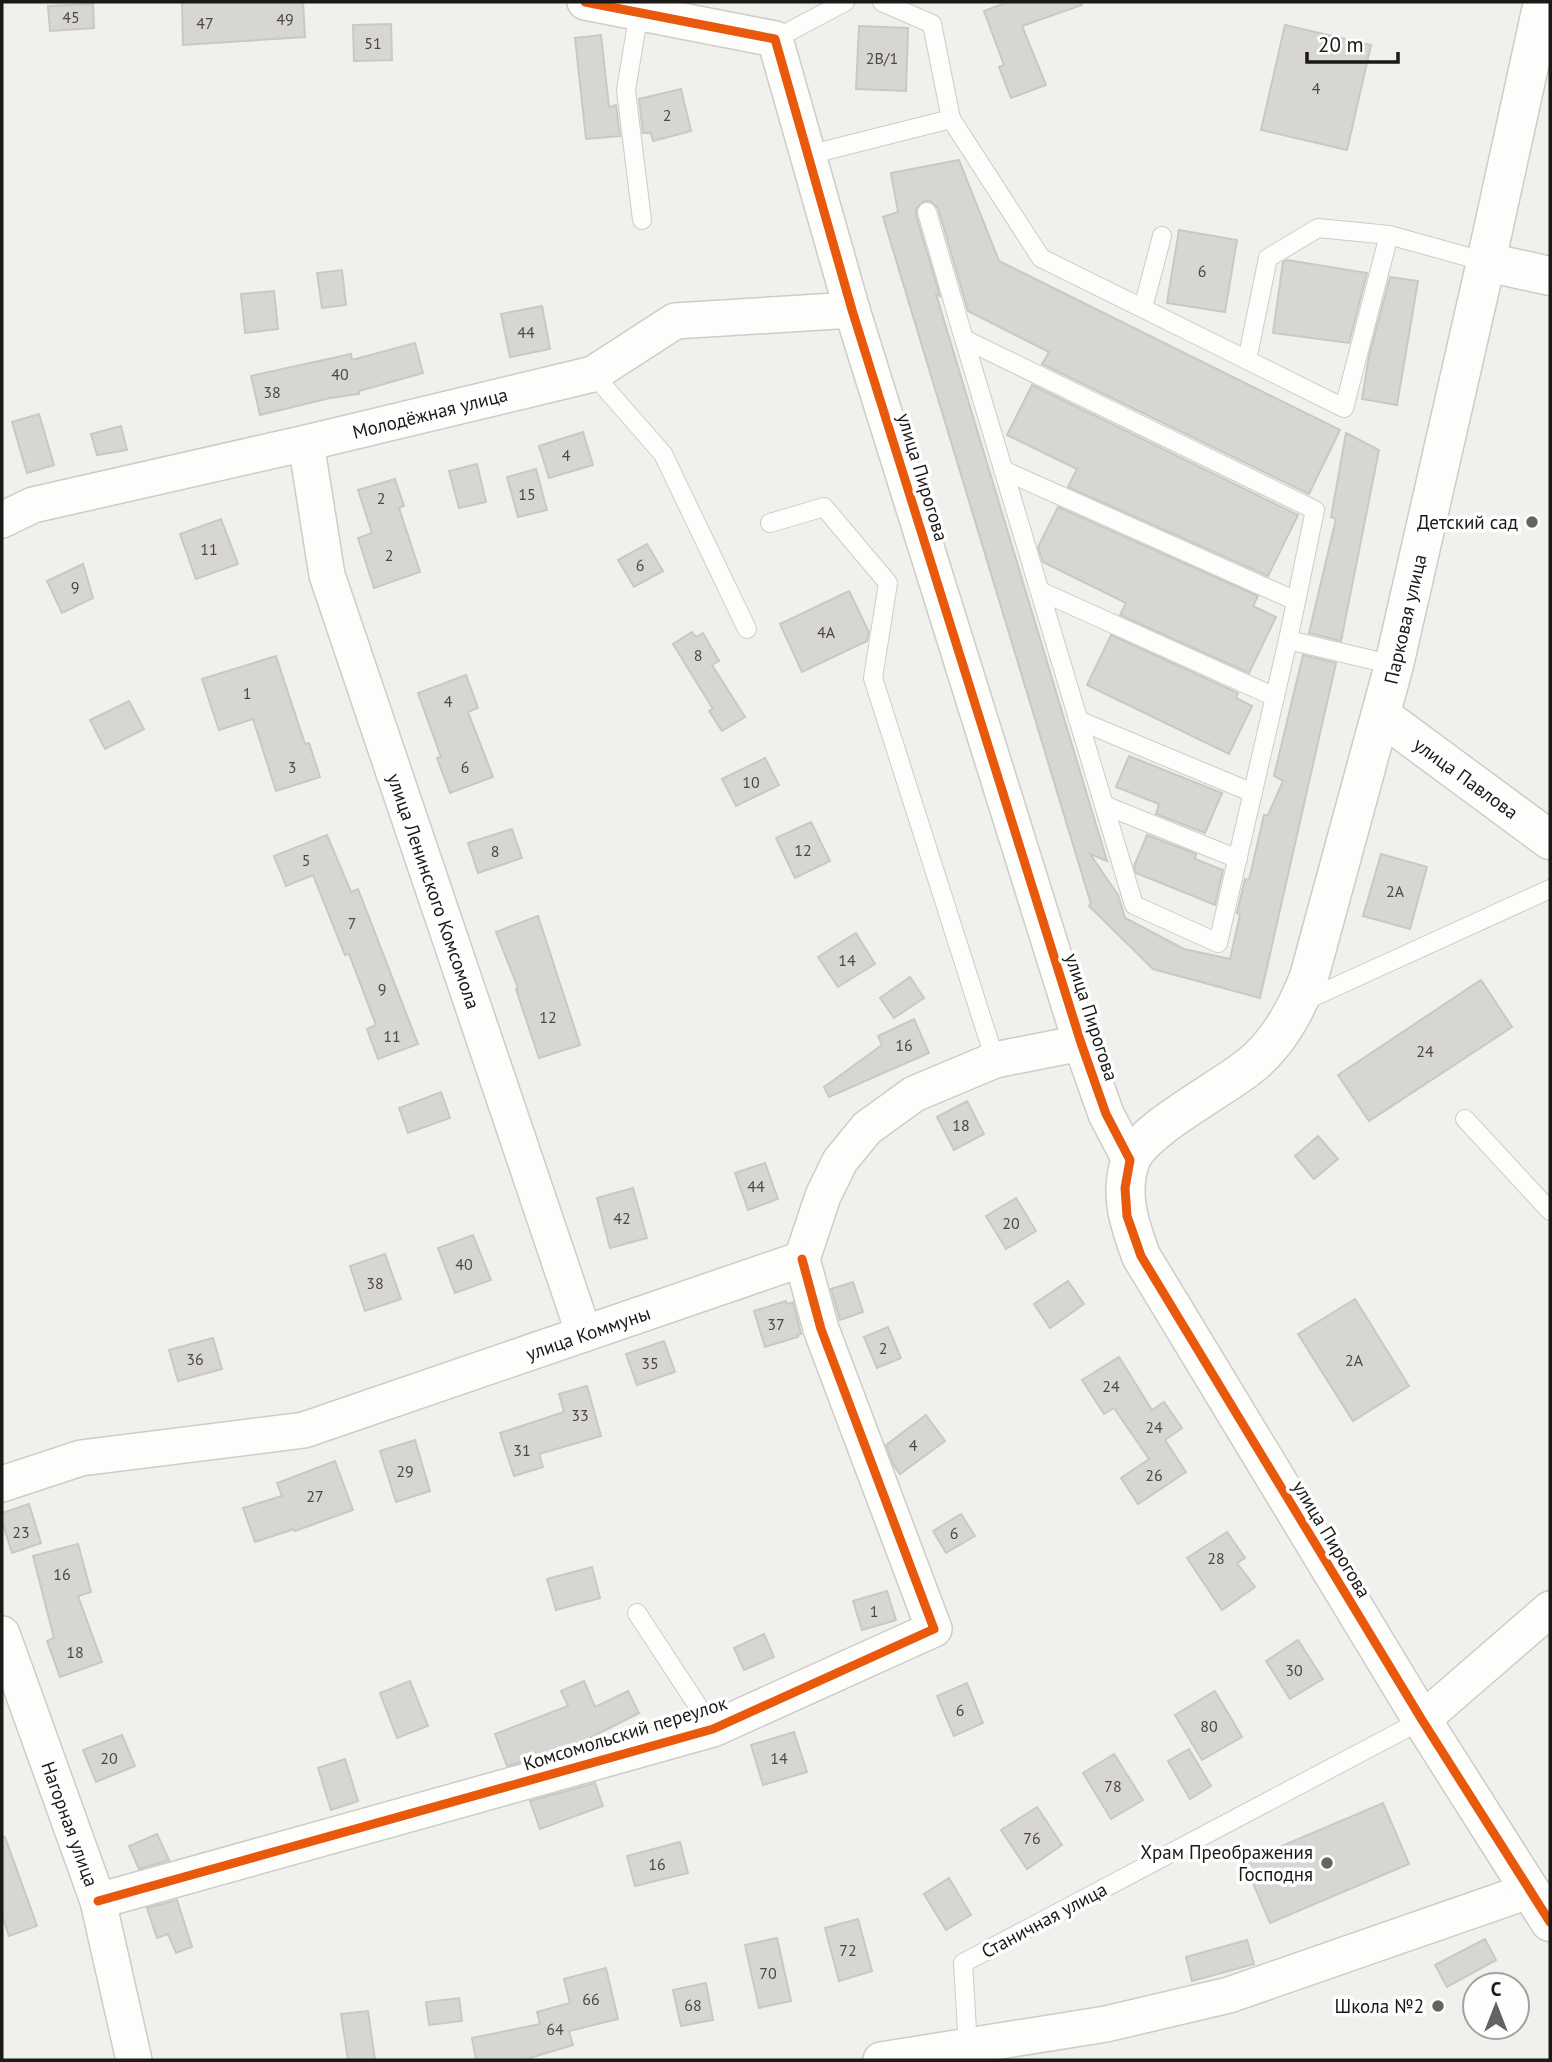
<svg xmlns="http://www.w3.org/2000/svg" width="1552" height="2062" viewBox="0 0 1552 2062" font-family="'PT Sans',sans-serif">
	<style>
		.building { fill: #d8d6d3; stroke: #c9c8c5; stroke-width: 2 }
		.lines { fill: none; stroke-linecap: round; stroke-linejoin: round }
		.lane-casing { stroke: #cdccc9; stroke-width: 20 }
		.street-casing { stroke: #cdccc9; stroke-width: 38 }
		.secondary-casing { stroke: #cdccc9; stroke-width: 41 }
		.lane { stroke: #fdfdfc; stroke-width: 18 }
		.street { stroke: #fdfdfc; stroke-width: 35 }
		.secondary { stroke: #fdfdfc; stroke-width: 38 }
		.cycleway-casing { stroke: #fefefe; stroke-width: 13 }
		.cycleway { stroke: #e8590c; stroke-width: 9 }
		.poi-dot { fill: #666462; stroke: #fefefe; stroke-width: 2.5 }
		.labels { text-anchor: middle; stroke-width: 7; stroke-linejoin: round; paint-order: stroke }
		.number-label { font-size: 16px; fill: #4a4846 }
		.street-label { font-size: 19px; fill: #1b1917; stroke: #fefefe }
		.poi-label { font-size: 19px; fill: #1b1917; stroke: #fefefe; text-anchor: end }
	</style>
	<rect width="100%" height="100%" fill="#f2f0ec"/>
	<g class="building">
		<path d="M182,2H303L305,37L183,45Z"/>
		<path d="M1008,2H1081L1082,5L1022,26L1046,85L1011,98L999,67L1004,65L984,11Z"/>
		<path d="M93,4L94,28L50,31L48,6Z"/>
		<path d="M391,24L392,60L354,61L353,25Z"/>
		<path d="M1285,25L1371,45L1347,150L1261,130Z"/>
		<path d="M859,26L908,28L906,91L856,89Z"/>
		<path d="M601,35L609,107L616,105L620,136L586,139L575,38Z"/>
		<path d="M681,89L691,131L653,141L651,133H643L639,99Z"/>
		<path d="M959,160L999,261L1340,430L1309,494L1042,364L1049,352L968,311L938,208L930,201H924L916,209V215L940,296L936,294L1107,861L1090,854L1118,895L1125,918L1184,949L1230,959L1240,915L1237,913L1245,879L1249,880L1264,815H1268L1283,781L1274,776L1303,655L1336,663L1260,998L1153,969L1089,906L1091,904L883,217L898,212L891,173Z"/>
		<path d="M1179,230L1237,240L1225,312L1167,303Z"/>
		<path d="M1287,260L1367,273L1349,343L1273,333L1283,262Z"/>
		<path d="M342,270L346,305L322,308L317,273Z"/>
		<path d="M1390,277L1418,281L1397,405L1362,399L1369,356Z"/>
		<path d="M274,291L278,329L245,333L241,294Z"/>
		<path d="M542,306L550,349L510,357L501,314Z"/>
		<path d="M415,343L423,373L359,391V394L330,398L260,415L251,376L351,354L352,360Z"/>
		<path d="M1032,385L1298,515L1268,576L1068,487L1077,469L1007,435Z"/>
		<path d="M39,414L54,465L27,473L12,422Z"/>
		<path d="M121,426L127,450L97,455L91,434Z"/>
		<path d="M583,432L593,465L549,478L539,446Z"/>
		<path d="M1346,433L1379,450L1341,641L1309,633L1336,519L1331,517Z"/>
		<path d="M477,464L486,502L459,508L449,471Z"/>
		<path d="M536,469L547,510L518,517L507,477Z"/>
		<path d="M395,479L404,506L399,508L420,572L374,588L358,538L372,533L358,490Z"/>
		<path d="M1058,507L1258,596L1253,606L1276,617L1249,673L1120,615L1126,603L1043,562L1038,547Z"/>
		<path d="M221,519L238,564L196,579L180,534Z"/>
		<path d="M647,544L663,571L634,587L618,560Z"/>
		<path d="M83,564L93,598L62,613L47,581Z"/>
		<path d="M849,591L869,632L867,641L802,672L780,624Z"/>
		<path d="M692,632L696,637L703,633L719,661L712,665L745,717L722,731L709,711L713,709L673,644Z"/>
		<path d="M1111,635L1238,693L1236,698L1252,706L1229,754L1087,685Z"/>
		<path d="M276,656L305,744L309,743L320,777L276,791L253,719L219,730L202,679Z"/>
		<path d="M466,675L478,708L468,712L493,777L450,793L437,758L441,757L418,693Z"/>
		<path d="M129,701L144,729L105,749L90,720Z"/>
		<path d="M1129,756L1222,793L1205,833L1156,814L1159,804L1116,787Z"/>
		<path d="M765,758L779,785L736,806L722,779Z"/>
		<path d="M811,822L830,861L795,878L776,838Z"/>
		<path d="M512,829L522,858L478,873L468,843Z"/>
		<path d="M327,835L351,892L358,889L418,1044L378,1059L367,1029L376,1025L349,954L345,955L313,875L286,886L274,856Z"/>
		<path d="M1147,835L1196,854L1195,859L1223,870L1215,905L1136,873L1134,866Z"/>
		<path d="M1381,854L1427,867L1410,929L1363,916Z"/>
		<path d="M538,916L580,1045L539,1058L516,989L518,988L496,932Z"/>
		<path d="M856,933L875,964L838,987L818,957Z"/>
		<path d="M910,977L924,998L894,1018L880,998Z"/>
		<path d="M1481,980L1512,1027L1369,1121L1338,1075Z"/>
		<path d="M914,1019L929,1053L829,1097L824,1087L882,1045L878,1036Z"/>
		<path d="M441,1092L450,1118L408,1133L399,1108Z"/>
		<path d="M967,1101L984,1134L954,1150L937,1117Z"/>
		<path d="M1318,1136L1338,1159L1314,1179L1295,1156Z"/>
		<path d="M765,1163L778,1199L748,1210L735,1173Z"/>
		<path d="M633,1188L647,1238L610,1248L597,1198Z"/>
		<path d="M1016,1198L1036,1231L1006,1249L986,1216Z"/>
		<path d="M473,1235L491,1280L455,1293L438,1248Z"/>
		<path d="M385,1254L401,1299L365,1311L350,1266Z"/>
		<path d="M1068,1281L1084,1304L1050,1328L1034,1304Z"/>
		<path d="M853,1282L863,1312L840,1320L831,1289Z"/>
		<path d="M1355,1299L1409,1386L1353,1421L1298,1334Z"/>
		<path d="M786,1301L787,1304L793,1302L801,1334L797,1335L798,1337L765,1347L754,1311Z"/>
		<path d="M888,1327L901,1358L877,1368L864,1337Z"/>
		<path d="M213,1338L222,1369L178,1381L169,1350Z"/>
		<path d="M664,1341L675,1372L637,1385L626,1354Z"/>
		<path d="M1119,1357L1152,1410L1164,1402L1182,1428L1165,1440L1186,1472L1138,1504L1121,1478L1149,1459L1114,1408L1104,1414L1082,1380Z"/>
		<path d="M587,1386L601,1436L539,1454L543,1467L514,1476L500,1433L564,1412L559,1394Z"/>
		<path d="M926,1415L945,1441L900,1474L894,1466L886,1445Z"/>
		<path d="M415,1440L430,1491L396,1502L380,1451Z"/>
		<path d="M335,1461L353,1510L295,1531L294,1529L255,1542L243,1508L282,1496L277,1483Z"/>
		<path d="M29,1504L41,1543L12,1553L2,1521V1513Z"/>
		<path d="M961,1514L975,1536L946,1553L933,1531Z"/>
		<path d="M1227,1532L1245,1558L1237,1563L1255,1587L1222,1610L1187,1558Z"/>
		<path d="M78,1544L91,1592L78,1596L102,1662L60,1677L47,1641L54,1638L33,1556Z"/>
		<path d="M592,1567L600,1598L556,1610L547,1579Z"/>
		<path d="M887,1591L896,1620L862,1630L853,1601Z"/>
		<path d="M764,1634L774,1657L744,1670L734,1648Z"/>
		<path d="M1298,1640L1323,1679L1290,1699L1266,1661Z"/>
		<path d="M410,1681L428,1726L397,1738L380,1693Z"/>
		<path d="M584,1681L595,1707L628,1691L639,1713L572,1747L507,1766L495,1734L568,1706L561,1691Z"/>
		<path d="M967,1683L983,1723L954,1736L937,1696Z"/>
		<path d="M1215,1691L1242,1737L1202,1760L1175,1715Z"/>
		<path d="M794,1732L807,1772L763,1785L751,1745Z"/>
		<path d="M122,1735L135,1766L96,1782L83,1750Z"/>
		<path d="M1189,1749L1211,1786L1190,1799L1168,1761Z"/>
		<path d="M1114,1754L1143,1800L1111,1819L1083,1773Z"/>
		<path d="M345,1759L358,1801L331,1810L318,1768Z"/>
		<path d="M595,1783L603,1806L540,1829L530,1801Z"/>
		<path d="M1383,1803L1409,1864L1270,1923L1244,1862Z"/>
		<path d="M1037,1807L1062,1845L1027,1869L1001,1830Z"/>
		<path d="M157,1834L169,1860L139,1869L129,1846Z"/>
		<path d="M2,1837H5L37,1926L9,1936L2,1915Z"/>
		<path d="M680,1842L688,1873L635,1886L627,1856Z"/>
		<path d="M949,1878L971,1915L946,1930L924,1894Z"/>
		<path d="M177,1900L192,1947L176,1953L168,1934L157,1938L147,1908Z"/>
		<path d="M858,1919L872,1971L839,1981L825,1928Z"/>
		<path d="M777,1938L791,2001L759,2008L745,1945Z"/>
		<path d="M1485,1939L1496,1960L1447,1987L1435,1965Z"/>
		<path d="M1247,1940L1254,1964L1192,1981L1186,1957Z"/>
		<path d="M606,1968L618,2019L569,2031L573,2045L523,2060H476L472,2038L540,2024L537,2012L570,2003L564,1979Z"/>
		<path d="M706,1983L713,2020L681,2026L673,1990Z"/>
		<path d="M459,1998L462,2021L429,2025L426,2002Z"/>
		<path d="M368,2011L375,2060H348L341,2014Z"/>
	</g>
	<g class="lines">
		<g class="lane-casing">
			<g id="lane">
				<path d="M882,2L932,24L951,119"/>
				<path d="M639,12L626,90L642,220"/>
				<path d="M775,39L845,2"/>
				<path d="M808,155L951,119L1041,258L1344,408L1389,235L1486,262"/>
				<path d="M927,212L964,339L1315,510L1288,640L1394,665"/>
				<path d="M1143,308L1162,236"/>
				<path d="M964,339L1134,905L1218,943L1288,640"/>
				<path d="M1247,360L1268,258L1318,228L1389,235"/>
				<path d="M593,374L663,454L747,629"/>
				<path d="M1003,470L1296,601"/>
				<path d="M770,523L824,507L888,583L873,678L995,1060"/>
				<path d="M1040,591L1275,697"/>
				<path d="M1078,720L1253,793"/>
				<path d="M1104,805L1238,859"/>
				<path d="M1302,1002L1550,889"/>
				<path d="M1465,1119L1550,1211"/>
				<path d="M637,1613L713,1729"/>
				<path d="M968,2047L963,1963L1422,1720"/>
			</g>
		</g>
		<g class="street-casing">
			<g id="street">
				<path d="M585,2L775,39L852,310L1081,1043L1106,1114L1130,1160"/>
				<path d="M306,443L327,575L584,1334"/>
				<path d="M2,520L33,505L306,443L593,374L675,321L852,310"/>
				<path d="M2,1484L81,1458L304,1430L802,1259L823,1196L840,1161L867,1128L914,1094L995,1060L1081,1043"/>
				<path d="M2,1634L98,1901L134,2060"/>
				<path d="M1422,1720L1550,1609"/>
				<path d="M98,1901L713,1729L934,1629L821,1329L802,1259"/>
				<path d="M881,2060L1106,2024L1229,1995L1531,1890"/>
			</g>
		</g>
		<g class="secondary-casing">
			<g id="secondary">
				<path d="M1543,2L1486,262L1394,665L1309,977C1295,1012 1277,1046 1246,1069C1218,1091 1140,1131 1130,1162C1119,1196 1130,1225 1141,1256L1422,1720L1550,1922"/>
				<path d="M1486,262L1550,276"/>
				<path d="M1382,716L1550,840"/>
			</g>
		</g>
		<use href="#lane" class="lane"/>
		<use href="#street" class="street"/>
		<use href="#secondary" class="secondary"/>
		<g class="cycleway-casing">
			<g id="cycleway">
				<path d="M585,2L775,39L852,310L1081,1043L1106,1114L1130,1160L1125,1188L1127,1216L1141,1256L1422,1720L1550,1922"/>
				<path d="M98,1901L713,1729L934,1629L821,1329L802,1259"/>
			</g>
		</g>
		<use href="#cycleway" class="cycleway"/>
	</g>
	<g class="poi-dot">
		<circle cx="1532" cy="522" r="7"/>
		<circle cx="1327" cy="1863" r="7"/>
		<circle cx="1438" cy="2006" r="7"/>
	</g>
	<g class="labels">
		<g class="number-label">
			<text x="71" y="23">45</text>
			<text x="285" y="25">49</text>
			<text x="205" y="29">47</text>
			<text x="373" y="49">51</text>
			<text x="882" y="64">2В/1</text>
			<text x="1316" y="94">4</text>
			<text x="667" y="121">2</text>
			<text x="1202" y="277">6</text>
			<text x="526" y="338">44</text>
			<text x="340" y="380">40</text>
			<text x="272" y="398">38</text>
			<text x="566" y="461">4</text>
			<text x="527" y="500">15</text>
			<text x="381" y="504">2</text>
			<text x="209" y="555">11</text>
			<text x="389" y="561">2</text>
			<text x="640" y="571">6</text>
			<text x="75" y="593">9</text>
			<text x="826" y="638">4А</text>
			<text x="698" y="661">8</text>
			<text x="247" y="699">1</text>
			<text x="448" y="707">4</text>
			<text x="292" y="773">3</text>
			<text x="465" y="773">6</text>
			<text x="751" y="788">10</text>
			<text x="803" y="856">12</text>
			<text x="495" y="857">8</text>
			<text x="306" y="866">5</text>
			<text x="1395" y="897">2А</text>
			<text x="352" y="929">7</text>
			<text x="847" y="966">14</text>
			<text x="382" y="995">9</text>
			<text x="548" y="1023">12</text>
			<text x="392" y="1042">11</text>
			<text x="904" y="1051">16</text>
			<text x="1425" y="1057">24</text>
			<text x="961" y="1131">18</text>
			<text x="756" y="1192">44</text>
			<text x="622" y="1224">42</text>
			<text x="1011" y="1229">20</text>
			<text x="464" y="1270">40</text>
			<text x="375" y="1289">38</text>
			<text x="776" y="1330">37</text>
			<text x="883" y="1354">2</text>
			<text x="195" y="1365">36</text>
			<text x="1354" y="1366">2А</text>
			<text x="650" y="1369">35</text>
			<text x="1111" y="1392">24</text>
			<text x="580" y="1421">33</text>
			<text x="1154" y="1433">24</text>
			<text x="913" y="1451">4</text>
			<text x="522" y="1456">31</text>
			<text x="405" y="1477">29</text>
			<text x="1154" y="1481">26</text>
			<text x="315" y="1502">27</text>
			<text x="21" y="1538">23</text>
			<text x="954" y="1539">6</text>
			<text x="1216" y="1564">28</text>
			<text x="62" y="1580">16</text>
			<text x="874" y="1617">1</text>
			<text x="75" y="1658">18</text>
			<text x="1294" y="1676">30</text>
			<text x="960" y="1716">6</text>
			<text x="1209" y="1732">80</text>
			<text x="109" y="1764">20</text>
			<text x="779" y="1764">14</text>
			<text x="1113" y="1792">78</text>
			<text x="1032" y="1844">76</text>
			<text x="657" y="1870">16</text>
			<text x="848" y="1956">72</text>
			<text x="768" y="1979">70</text>
			<text x="591" y="2005">66</text>
			<text x="693" y="2011">68</text>
			<text x="555" y="2035">64</text>
		</g>
		<g class="street-label">
			<text transform="translate(430 413) rotate(-14)" y="7">Молодёжная улица</text>
			<text transform="translate(923 477) rotate(73)" y="7">улица Пирогова</text>
			<text transform="translate(1405 619) rotate(-77)" y="7">Парковая улица</text>
			<text transform="translate(1466 778) rotate(36)" y="7">улица Павлова</text>
			<text transform="translate(434 891) rotate(71)" y="7">улица Ленинского Комсомола</text>
			<text transform="translate(1092 1017) rotate(72)" y="7">улица Пирогова</text>
			<text transform="translate(588 1333) rotate(-19)" y="7">улица Коммуны</text>
			<text transform="translate(1332 1539) rotate(59)" y="7">улица Пирогова</text>
			<text transform="translate(625 1733) rotate(-17)" y="7">Комсомольский переулок</text>
			<text transform="translate(70 1824) rotate(70)" y="7">Нагорная улица</text>
			<text transform="translate(1044 1920) rotate(-28)" y="7">Станичная улица</text>
		</g>
		<g class="poi-label">
			<text x="1518" y="529">Детский сад</text>
			<text x="1313" y="1859">Храм Преображения<tspan x="1313" dy="22">Господня</tspan></text>
			<text x="1424" y="2013">Школа №2</text>
		</g>
	</g>
	<rect width="1552" height="2062" fill="none" stroke="#1b1917" stroke-width="7"/>
	<g transform="translate(1496 2006)"><circle r="33" fill="#fefefe" stroke="#a3a2a2" stroke-width="2"/>
	<path d="M0-5L12 26L0 18L-12 26Z" fill="#666462"/>
	<text y="-10" font-size="19" font-weight="bold" text-anchor="middle" fill="#1b1917">С</text>
	</g>
	<path d="M1307 52v10h91v-10" fill="none" stroke="#1b1917" stroke-width="3.5"/>
	<text x="1318" y="52" font-size="21" fill="#1b1917" stroke="#fefefe" stroke-width="5" paint-order="stroke">20 m</text>
</svg>
